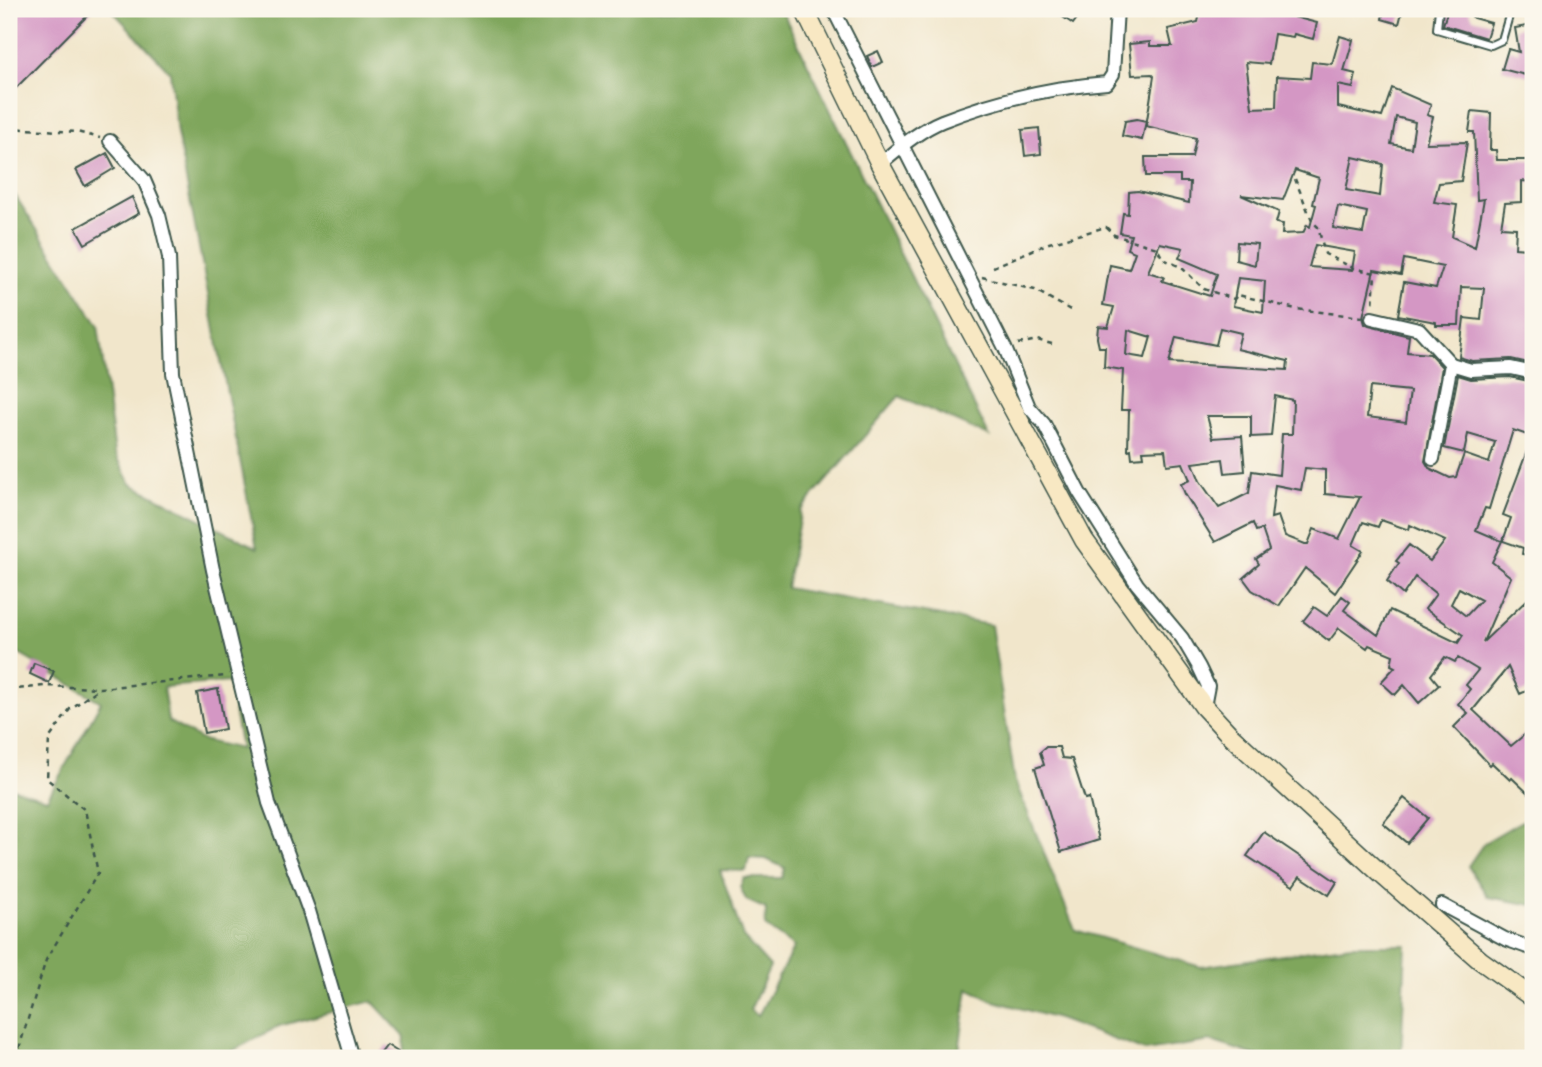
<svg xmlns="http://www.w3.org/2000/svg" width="1542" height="1067" viewBox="0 0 1542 1067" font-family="'Libre Caslon Text',serif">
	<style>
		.forest { fill: #7fa65c; stroke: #4f7248; stroke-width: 2; fill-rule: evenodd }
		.building { fill: #d497c4; fill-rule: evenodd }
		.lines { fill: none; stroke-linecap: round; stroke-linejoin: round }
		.service-casing { stroke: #3e564b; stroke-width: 10 }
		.minor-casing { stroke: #3e564b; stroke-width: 16 }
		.secondary-casing { stroke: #3e564b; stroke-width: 21 }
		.path { stroke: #3e564b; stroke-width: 2.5; stroke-dasharray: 5 5; stroke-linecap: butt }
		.service { stroke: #fff; stroke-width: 6 }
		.minor { stroke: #fff; stroke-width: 12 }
		.secondary { stroke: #f8e8c3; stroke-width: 18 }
	</style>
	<rect width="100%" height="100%" fill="#fbf7ec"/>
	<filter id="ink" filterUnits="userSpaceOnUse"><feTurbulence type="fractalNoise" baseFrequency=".0143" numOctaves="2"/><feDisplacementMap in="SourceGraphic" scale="14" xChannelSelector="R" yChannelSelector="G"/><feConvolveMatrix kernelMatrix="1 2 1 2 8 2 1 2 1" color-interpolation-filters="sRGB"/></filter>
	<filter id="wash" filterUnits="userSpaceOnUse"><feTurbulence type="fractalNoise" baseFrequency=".00686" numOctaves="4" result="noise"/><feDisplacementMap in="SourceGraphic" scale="28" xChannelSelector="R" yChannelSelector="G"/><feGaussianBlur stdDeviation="1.57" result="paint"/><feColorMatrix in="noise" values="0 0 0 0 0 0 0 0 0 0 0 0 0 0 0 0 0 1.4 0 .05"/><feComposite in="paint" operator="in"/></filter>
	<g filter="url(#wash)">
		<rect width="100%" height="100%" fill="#f1e6cb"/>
		<g class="forest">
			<path d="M111,9H781L989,436L899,396L801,510L786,588L991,625L1015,781L1075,930L1201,967L1351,945H1406L1401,1058H1264L1211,1041L1145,1051L1058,1019L991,1000L968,988L959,1051L922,1052L917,1058H403L405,1037L372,1001L279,1026L219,1058H9V787L47,799L101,702L9,648V186L98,325L115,453L131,484L257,548L177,133L170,72ZM229,682L241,749L202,740L168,721L163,687ZM749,858L766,859L785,868L782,878H744L740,887L746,900L766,909L765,926L794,947L758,1016L750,1010L770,967L743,937L720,870L746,871Z"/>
			<path d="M1522,821L1533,828V905L1488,897L1468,866L1484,843Z"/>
		</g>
		<g id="blocks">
			<g class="building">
				<path d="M18,9H94L9,95V18Z"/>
				<path d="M1051,9H1084L1073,24Z"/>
				<path d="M1201,9H1296L1294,17L1317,23L1313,39L1294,34L1293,37L1274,34L1269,64L1246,62L1252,108L1276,107L1277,76L1310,78L1312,62L1332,64L1340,36L1353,40L1344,71L1356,74L1353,88L1338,85V107L1382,117L1392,88L1431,105L1427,115L1433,117L1426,143L1467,142L1461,181L1439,183L1434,202L1457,205L1452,237L1475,247L1484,199L1477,200L1474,132H1469L1472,111L1491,113L1490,150H1496L1497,160H1533V182L1522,181V202L1505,203L1501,227L1516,228L1515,248L1526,249V255L1533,254V364L1511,359L1472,361L1459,357L1464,318L1481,320L1484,288L1461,287L1459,325H1436V322L1398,315L1404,282L1436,288L1443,267L1404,259L1401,275L1374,270L1363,317L1365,324L1369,326L1409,336L1407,352L1430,354L1442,367L1425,461L1429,468L1450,478L1456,477L1464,454L1489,463L1495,442L1468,434L1464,453L1444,448L1458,375L1471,379L1510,377L1533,382V437L1513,430L1489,509L1485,508L1476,530L1502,541L1492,562L1511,577L1483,642L1533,594V688L1520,694L1508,667L1473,710L1511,746L1529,731L1533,737V798L1512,778L1510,780L1492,763L1490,765L1454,727L1468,713L1458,704L1470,689L1466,685L1478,670L1458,658L1455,662L1445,657L1431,675L1439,685L1419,703L1404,685L1395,695L1381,682L1395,667L1391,665L1393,655L1369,645L1367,648L1339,628L1329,641L1303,621L1314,607L1327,616L1342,596L1350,602L1344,610L1378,635L1390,610L1458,643L1463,635L1425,609L1436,594L1415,577L1403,595L1387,581L1399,563L1396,561L1409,545L1430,561L1445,541L1410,525L1409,530L1381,520L1378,527L1363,522L1353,545L1363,551L1335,593L1305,568L1279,606L1252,590L1243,578L1259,564L1256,559L1269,550L1262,529L1256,531L1253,523L1215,542L1185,494L1181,484L1190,480L1183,463L1167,465L1165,450L1143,451L1144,457L1132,458L1131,449L1128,450L1129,410H1121L1123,370L1104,367L1105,347H1099L1097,338L1098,326L1108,327L1114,307L1103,305L1110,265L1129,269L1135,252L1127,249L1131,235L1120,233L1123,213L1128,214L1129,192L1138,191L1189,203L1190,182H1180V176H1146L1145,157H1192L1196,138L1146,126L1154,76L1152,74L1132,75L1129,44L1150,42V46H1172L1168,29L1198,22ZM1396,117L1415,122L1411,148L1391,144ZM1353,157L1383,164L1380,196L1346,190ZM1295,170L1319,178L1313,204L1316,205L1310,227L1307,225L1303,233L1282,234L1283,224L1276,223L1279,212L1241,195L1283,200ZM1338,206L1367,212L1363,233L1333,228ZM1237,242L1257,244L1255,265L1236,260ZM1160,243L1183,248L1179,258L1217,274L1210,296L1162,281L1164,277L1148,272ZM1315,245L1355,252L1352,270L1309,267ZM1238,278L1265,281L1263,312L1233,306ZM1220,328L1241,333L1237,349L1288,361L1287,370L1169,363L1176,337L1216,345ZM1128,330L1151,337L1145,358L1126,355ZM1370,387L1410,391L1406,422L1367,417ZM1275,396L1293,400L1292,434H1282L1279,475L1252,471L1249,493L1219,508L1200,481L1193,463L1223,459L1225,473L1245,471L1242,436L1213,438L1207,416H1251V437L1271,436ZM1305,468L1325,470V494L1360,497L1339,539L1314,529L1308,544H1305L1285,536L1278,516L1271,518L1275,485L1301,490ZM1459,588L1481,600L1466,616L1451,604Z"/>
				<path d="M1384,9L1402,12L1399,24L1382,19Z"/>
				<path d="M1448,9H1468L1473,18L1491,23L1486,38L1443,25Z"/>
				<path d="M1533,25V77L1502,69L1508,49L1519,52L1515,28Z"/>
				<path d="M878,51L883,62L872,67L867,56Z"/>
				<path d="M1137,119L1146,121L1142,140L1122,136L1125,121Z"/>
				<path d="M1039,128L1041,154L1025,156L1022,130Z"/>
				<path d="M107,153L115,168L85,186L76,170Z"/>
				<path d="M132,197L139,213L85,244L76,228Z"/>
				<path d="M1532,438H1533V556L1522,554L1523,548L1503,541L1511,518L1503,515Z"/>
				<path d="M34,663L54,671L49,683L30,674Z"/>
				<path d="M218,689L225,729L204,733L197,693Z"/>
				<path d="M1046,747H1059L1062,758L1072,759L1085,799L1089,798L1099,840L1061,852L1035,768L1044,765L1040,752Z"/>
				<path d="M1404,798L1428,818L1407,843L1383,823Z"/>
				<path d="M1264,832L1337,882L1329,895L1300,876L1293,886L1247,856Z"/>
				<path d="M387,1045L407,1058H377Z"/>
			</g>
		</g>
	</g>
	<g filter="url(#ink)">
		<use href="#blocks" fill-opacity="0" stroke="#3e564b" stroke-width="2"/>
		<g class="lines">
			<g class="service-casing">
				<path id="service" d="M1439,9L1437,29L1491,45L1502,40L1511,9"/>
			</g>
			<g class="minor-casing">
				<g id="minor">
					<path d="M833,9L1005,348L1029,407L1044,424L1079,492L1137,584L1182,638L1199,667L1208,686L1204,707"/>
					<path d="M110,141L144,180L159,215L169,257L173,373L213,570L269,803L309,911L352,1058"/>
					<path d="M880,164C898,148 920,130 942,121C993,101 1052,87 1107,83L1113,74L1117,9"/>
					<path d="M1372,318L1419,329L1451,364L1471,370L1511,368L1533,373"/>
					<path d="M1433,459L1451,364"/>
					<path d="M1442,905L1505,939L1533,949"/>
				</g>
			</g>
			<g class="secondary-casing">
				<path id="secondary" d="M804,9L880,164L1084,540L1204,707L1229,734L1379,872L1480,960L1533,998"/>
			</g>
			<g class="path">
				<path d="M9,128L77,132L100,138"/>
				<path d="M1295,179L1312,221L1318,227L1325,254L1353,268L1375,273L1373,308"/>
				<path d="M993,267L1049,243L1106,227L1114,235L1157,248L1163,259L1181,267L1204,289L1234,299L1238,295L1296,309L1362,317"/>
				<path d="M982,277L1035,290L1072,311"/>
				<path d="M1018,344L1037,340L1052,344"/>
				<path d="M9,690L44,686L100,688L225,676"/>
				<path d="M16,1058L46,960L98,873L85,810L47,779L49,739L70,709L100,688"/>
			</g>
			<use href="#service" class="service"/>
			<use href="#minor" class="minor"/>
			<use href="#secondary" class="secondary"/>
		</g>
	</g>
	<rect width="1542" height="1067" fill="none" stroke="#fbf7ec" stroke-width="35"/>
</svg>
